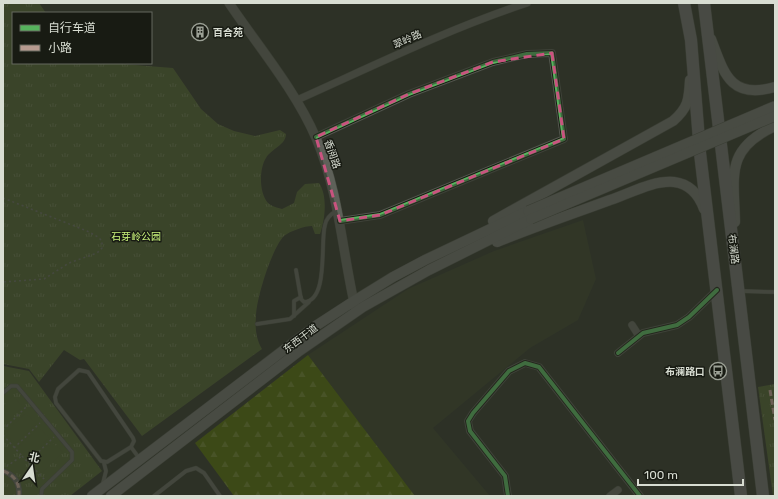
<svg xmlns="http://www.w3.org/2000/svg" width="778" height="499" viewBox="0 0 778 499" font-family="Rubik,'Noto Sans SC',sans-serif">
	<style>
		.built { fill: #353d27 }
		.forest { fill: url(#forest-firs) }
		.park { fill: url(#park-tufts) }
		.pitch { fill: #4b5b2e }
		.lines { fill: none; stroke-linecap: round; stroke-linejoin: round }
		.service-casing { stroke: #484c43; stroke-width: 4.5 }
		.pedestrian-casing { stroke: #484c43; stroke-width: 6 }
		.minor-casing { stroke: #484c43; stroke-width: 8 }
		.tertiary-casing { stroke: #484c43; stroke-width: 10 }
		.secondary-casing { stroke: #484c43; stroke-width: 11 }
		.primary-casing { stroke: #484c43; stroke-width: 13 }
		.path { stroke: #62655e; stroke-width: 1.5; stroke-dasharray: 2 3; stroke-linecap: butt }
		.service { stroke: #5e6159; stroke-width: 3.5 }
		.pedestrian { stroke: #5e6159; stroke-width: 5.5 }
		.minor { stroke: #5e6159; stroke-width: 7 }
		.tertiary { stroke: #5e6159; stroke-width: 9 }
		.secondary { stroke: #686a66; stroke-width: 10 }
		.primary { stroke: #686968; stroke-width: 12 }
		.secondary-bridge-casing { stroke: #484c43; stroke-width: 11; stroke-linecap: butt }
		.secondary-bridge { stroke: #686a66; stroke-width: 10 }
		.quiet { stroke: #b69a8f; stroke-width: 3; stroke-dasharray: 6 3; stroke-linecap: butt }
		.cycleway-casing { stroke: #181b13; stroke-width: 6 }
		.cycleway { stroke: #56b35d; stroke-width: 4 }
		.marked { fill: none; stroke: #c9537f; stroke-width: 3; stroke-dasharray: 8 5; stroke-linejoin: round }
		.labels { text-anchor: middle; stroke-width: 3; stroke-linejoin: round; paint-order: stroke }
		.poi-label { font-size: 10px; font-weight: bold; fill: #d8ddd2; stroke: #181b13; text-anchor: start }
		.street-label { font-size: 10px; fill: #d8ddd2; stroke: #181b13 }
		.park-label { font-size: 10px; fill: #cbf57b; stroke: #181b13 }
	</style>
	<defs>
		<pattern id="forest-firs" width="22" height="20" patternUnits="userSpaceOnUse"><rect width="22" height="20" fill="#4f6706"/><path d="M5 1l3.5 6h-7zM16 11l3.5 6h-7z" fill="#687c29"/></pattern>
		<pattern id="park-tufts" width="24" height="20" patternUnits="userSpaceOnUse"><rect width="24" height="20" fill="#4b5b2e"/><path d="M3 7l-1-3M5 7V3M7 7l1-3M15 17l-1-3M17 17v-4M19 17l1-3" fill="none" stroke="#64724b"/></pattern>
	</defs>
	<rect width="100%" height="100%" fill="#2d3127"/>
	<path class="built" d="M583,220L596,279L578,320L530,348L433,428L490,496H415L308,355L408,289L494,251Z"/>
	<path class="forest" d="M308,355L415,496H234L195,443Z"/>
	<g class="park">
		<path d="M3,3H39L46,13H13V63H110L173,68L201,109L218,124L234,131L255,136L280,130L286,134C286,145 271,149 266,158C259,169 259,193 268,203C271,206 278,208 282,209L294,203L297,192L305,184L319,183C328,196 325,220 320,234H315L312,226C305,226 290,231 284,236C272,248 256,299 256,317C255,328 256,339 262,349L142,436L84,359L80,360L64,350L39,382L29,369L3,364Z"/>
		<path d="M3,366L29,371L102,471L70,496H3Z"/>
		<path d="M775,384V496H773L758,387Z"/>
	</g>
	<g class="pitch">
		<path d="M13,396L23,407L3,426V406Z"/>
		<path d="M26,413L36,424L15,444L5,433Z"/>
		<path d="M39,427L49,438L28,458L18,447Z"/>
		<path d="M52,442L63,452L42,473L31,462Z"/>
	</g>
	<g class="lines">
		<g class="service-casing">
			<g id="service">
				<path d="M296,270L301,299L304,302C329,301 320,241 325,225C326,219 331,214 336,211"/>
				<path d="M740,291L775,292"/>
				<path d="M294,316V301L301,297"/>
				<path d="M257,324L290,319L309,302"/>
				<path d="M3,393L11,386H17L72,452V460L42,489L41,496"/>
				<path d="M131,447L107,462L101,461L56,403L55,397L58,389L79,370L88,372L133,438L134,441L131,447L139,458"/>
				<path d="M103,483L106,471L104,463"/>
				<path d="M154,496L186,471L196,468L204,473L220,496"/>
			</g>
		</g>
		<g class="pedestrian-casing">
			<path id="pedestrian" d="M3,471C15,475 20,484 19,496"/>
		</g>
		<g class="minor-casing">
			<g id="minor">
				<path d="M297,100C373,66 448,29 527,3"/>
				<path d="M316,137L409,94L493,62L527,54L552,53L564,139L380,215L340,221"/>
				<path d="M632,325L639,336"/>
				<path d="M618,353L643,333L677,325L689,317L717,290"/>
				<path d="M508,496L505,476L470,431L468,421L473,413L509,371L525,363L539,367L640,496"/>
				<path d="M610,496L618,490"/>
			</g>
		</g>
		<g class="tertiary-casing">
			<path id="tertiary" d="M229,3C258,46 296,91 316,138C339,192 342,250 355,307"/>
		</g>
		<g class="secondary-casing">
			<g id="secondary">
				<path d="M711,39C724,73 730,100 775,87"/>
				<path d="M493,221L673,121C688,108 689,100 690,80"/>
				<path d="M735,222C734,175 725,149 775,126"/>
				<path d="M497,242C534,227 572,214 610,200C629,194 653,180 674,182C690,184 699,195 704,209"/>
				<path d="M92,496L314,327L354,301L393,277L425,260L528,211"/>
				<path d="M111,496L298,352L363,307L429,270L531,219"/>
			</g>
		</g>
		<g class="primary-casing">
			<g id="primary">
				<path d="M684,3L691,40L700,153L741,496"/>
				<path d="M704,3L763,496"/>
			</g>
		</g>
		<g class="path">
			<path d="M3,198L87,231L98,237L102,241V248L97,253L69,263L44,279L3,282"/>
			<path d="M3,204L7,201"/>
			<path d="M3,430L27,406"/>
			<path d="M3,435L22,456L7,466"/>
			<path d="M14,448L40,423"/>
			<path d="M22,456L45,480"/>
			<path d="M28,462L54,437"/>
		</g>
		<use href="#service" class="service"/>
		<use href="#pedestrian" class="pedestrian"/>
		<use href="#minor" class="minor"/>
		<use href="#tertiary" class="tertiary"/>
		<use href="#secondary" class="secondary"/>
		<use href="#primary" class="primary"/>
		<g class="secondary-bridge-casing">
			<g id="secondary-bridge">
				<path d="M528,211L775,106"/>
				<path d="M531,219L775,116"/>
			</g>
		</g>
		<use href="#secondary-bridge" class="secondary-bridge"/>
		<g class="quiet">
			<path d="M770,390L775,420"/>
			<path d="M3,471C15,475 20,484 19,496"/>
		</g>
		<g class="cycleway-casing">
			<g id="cycleway">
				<path d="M316,137L409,94L493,62L527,54L552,53L564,139L380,215L340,221"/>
				<path d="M618,353L643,333L677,325L689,317L717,290"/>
				<path d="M508,496L505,476L470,431L468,421L473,413L509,371L525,363L539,367L640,496"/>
			</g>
		</g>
		<use href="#cycleway" class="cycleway"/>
	</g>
	<path d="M0 0H778V499H0ZM552,53L564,139L380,215L340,221L316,137L409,94L493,62Z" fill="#2d3127" fill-opacity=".55" fill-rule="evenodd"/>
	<path class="marked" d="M552,53L564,139L380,215L340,221L316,137L409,94L493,62Z"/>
	<defs>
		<g id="building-ring" transform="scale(0.9)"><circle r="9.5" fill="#181b13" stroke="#9ca196" stroke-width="1.5"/><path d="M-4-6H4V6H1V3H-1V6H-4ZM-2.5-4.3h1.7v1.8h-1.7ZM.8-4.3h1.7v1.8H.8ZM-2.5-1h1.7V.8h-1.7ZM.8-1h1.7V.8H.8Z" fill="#9ca196"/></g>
		<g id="bus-ring" transform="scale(0.9)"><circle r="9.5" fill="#181b13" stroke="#9ca196" stroke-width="1.5"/><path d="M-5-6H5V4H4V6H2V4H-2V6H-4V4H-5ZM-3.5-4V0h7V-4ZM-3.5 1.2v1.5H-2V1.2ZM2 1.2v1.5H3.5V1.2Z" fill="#9ca196"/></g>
	</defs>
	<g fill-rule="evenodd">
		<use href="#building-ring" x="200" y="32"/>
		<use href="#bus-ring" x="718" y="371"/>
	</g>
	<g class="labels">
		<g class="poi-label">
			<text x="213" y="36">百合苑</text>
			<text x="705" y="375" text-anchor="end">布澜路口</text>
		</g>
		<g class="street-label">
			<text transform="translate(407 39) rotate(-24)" y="4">翠岭路</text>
			<text transform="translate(333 154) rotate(71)" y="4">香阅路</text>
			<text transform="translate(734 249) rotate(83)" y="4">布澜路</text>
			<text transform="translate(300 338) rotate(-37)" y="4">东西干道</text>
		</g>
		<g class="park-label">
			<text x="136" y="240">石芽岭公园</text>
		</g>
	</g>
	<rect width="778" height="499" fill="none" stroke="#d8ddd2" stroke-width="8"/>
	<rect x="12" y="12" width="140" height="52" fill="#181b13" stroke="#65695f"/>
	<rect x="20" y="25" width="20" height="6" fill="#56b35d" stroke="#65695f"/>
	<text x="48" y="32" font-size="12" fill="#d8ddd2">自行车道</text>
	<rect x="20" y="45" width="20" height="6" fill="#b69a8f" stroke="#65695f"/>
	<text x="48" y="52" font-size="12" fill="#d8ddd2">小路</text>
	<g transform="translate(32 467) rotate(13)" stroke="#181b13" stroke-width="3" paint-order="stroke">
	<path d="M0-3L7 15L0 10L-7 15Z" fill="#d8ddd2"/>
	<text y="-6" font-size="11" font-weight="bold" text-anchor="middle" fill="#d8ddd2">北</text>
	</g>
	<path d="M638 479v6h105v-6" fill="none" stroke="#d8ddd2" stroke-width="2"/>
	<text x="644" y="479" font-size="12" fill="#d8ddd2" stroke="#181b13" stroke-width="3" paint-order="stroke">100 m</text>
</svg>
